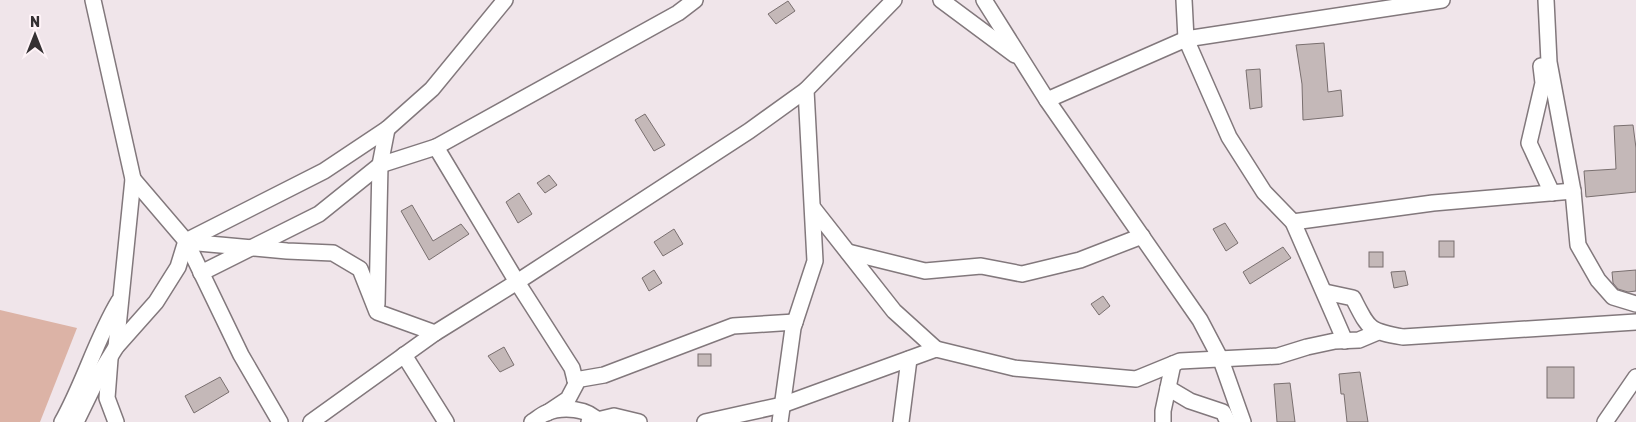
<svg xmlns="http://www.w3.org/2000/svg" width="1636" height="422" viewBox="0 0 1636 422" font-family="Rubik,sans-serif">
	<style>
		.green { fill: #dcb3a6 }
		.building { fill: #c4b8b8; stroke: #796f6f }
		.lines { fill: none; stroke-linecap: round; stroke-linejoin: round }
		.street-casing { stroke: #82787c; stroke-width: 18 }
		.street { stroke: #fff; stroke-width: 15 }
	</style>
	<rect width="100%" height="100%" fill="#f0e5ea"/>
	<path class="green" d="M0,310L77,328L40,422H0Z"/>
	<g class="building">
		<path d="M788,1L795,11L776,24L768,14Z"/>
		<path d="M1324,43L1328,92L1341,90L1343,116L1303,120L1302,84L1296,45Z"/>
		<path d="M1260,69L1262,107L1250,109L1246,70Z"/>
		<path d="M645,114L665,145L654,151L635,120Z"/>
		<path d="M1633,125L1636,148V192L1586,197L1584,171L1616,169L1614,126Z"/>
		<path d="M549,175L557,185L545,193L537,183Z"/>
		<path d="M519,193L532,214L518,223L506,202Z"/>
		<path d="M412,205L433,241L461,224L469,234L429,260L401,211Z"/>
		<path d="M1225,223L1238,243L1226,251L1213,229Z"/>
		<path d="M674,229L683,244L663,256L654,242Z"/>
		<rect x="1439" y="241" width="15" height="16"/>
		<path d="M1283,247L1291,258L1250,284L1243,272Z"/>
		<rect x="1369" y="252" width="14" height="15"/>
		<path d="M654,270L662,283L649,291L642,278Z"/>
		<path d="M1636,270V291L1628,292L1618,289L1613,283L1612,272Z"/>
		<path d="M1405,271L1408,285L1394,288L1391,272Z"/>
		<path d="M1103,296L1110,306L1099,315L1091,304Z"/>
		<path d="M504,347L514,365L500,372L488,356Z"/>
		<rect x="698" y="354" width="13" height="12"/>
		<rect x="1547" y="367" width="27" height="31"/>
		<path d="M1360,372L1368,422H1347L1344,394H1341L1339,374Z"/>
		<path d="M220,377L229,392L194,413L185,396Z"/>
		<path d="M1290,383L1295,422H1277L1274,384Z"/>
	</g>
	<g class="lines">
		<g class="street-casing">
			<g id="street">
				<path d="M93,0L133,179L116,347"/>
				<path d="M941,0L1015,55"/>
				<path d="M984,0L1047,100L1200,320L1221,360L1243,422"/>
				<path d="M1184,0L1186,39L1229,137L1264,192L1293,222L1345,341"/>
				<path d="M1546,0L1549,62L1573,191L1578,245L1598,280L1613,297L1636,304"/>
				<path d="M1541,66L1543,83L1529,143L1552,193"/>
				<path d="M1047,100L1186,39L1442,0"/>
				<path d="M436,147L517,282L572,368L576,384L568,399L547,413"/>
				<path d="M133,179L186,241L241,355L280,422"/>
				<path d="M813,208L894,311L936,349"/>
				<path d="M1293,222L1433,203L1573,191"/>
				<path d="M187,242L287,251L333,253L360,269L377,312L435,333"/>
				<path d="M848,252L925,271L981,266L1022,274L1080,260L1142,236"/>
				<path d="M201,273L319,214L380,165L436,147L678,13L695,0"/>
				<path d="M1325,292L1353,298C1369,329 1368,331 1403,337L1636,322"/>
				<path d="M377,304L380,165L387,129"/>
				<path d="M404,355L446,422"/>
				<path d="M110,359L107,398L116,422"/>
				<path d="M575,380L604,375L733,326L795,322"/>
				<path d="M1168,388L1190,401L1223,412L1228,422"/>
				<path d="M62,422C84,383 96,339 119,301"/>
				<path d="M76,422L100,373L116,347L156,302L178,267L186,241L324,171L387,129L432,89L505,0"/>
				<path d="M311,422L435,333L517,282L749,131L806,90"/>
				<path d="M532,422C537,419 541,415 546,413C563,406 588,408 599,422"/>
				<path d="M589,422L614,416L639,422"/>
				<path d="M705,422L782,405L936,349L1014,368L1136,379L1180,361L1278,356L1307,347L1335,341L1359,340L1378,332"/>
				<path d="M780,422L793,328L815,261L806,90L894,0"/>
				<path d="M901,422L909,359"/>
				<path d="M1163,422V411L1173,364"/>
				<path d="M1605,422L1636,377"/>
			</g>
		</g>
		<use href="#street" class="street"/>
	</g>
	<g transform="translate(35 35)" stroke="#fef3f7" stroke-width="4" paint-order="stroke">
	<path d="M0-4L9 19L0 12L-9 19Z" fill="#343032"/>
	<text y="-8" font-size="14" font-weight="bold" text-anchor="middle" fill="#343032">N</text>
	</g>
</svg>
